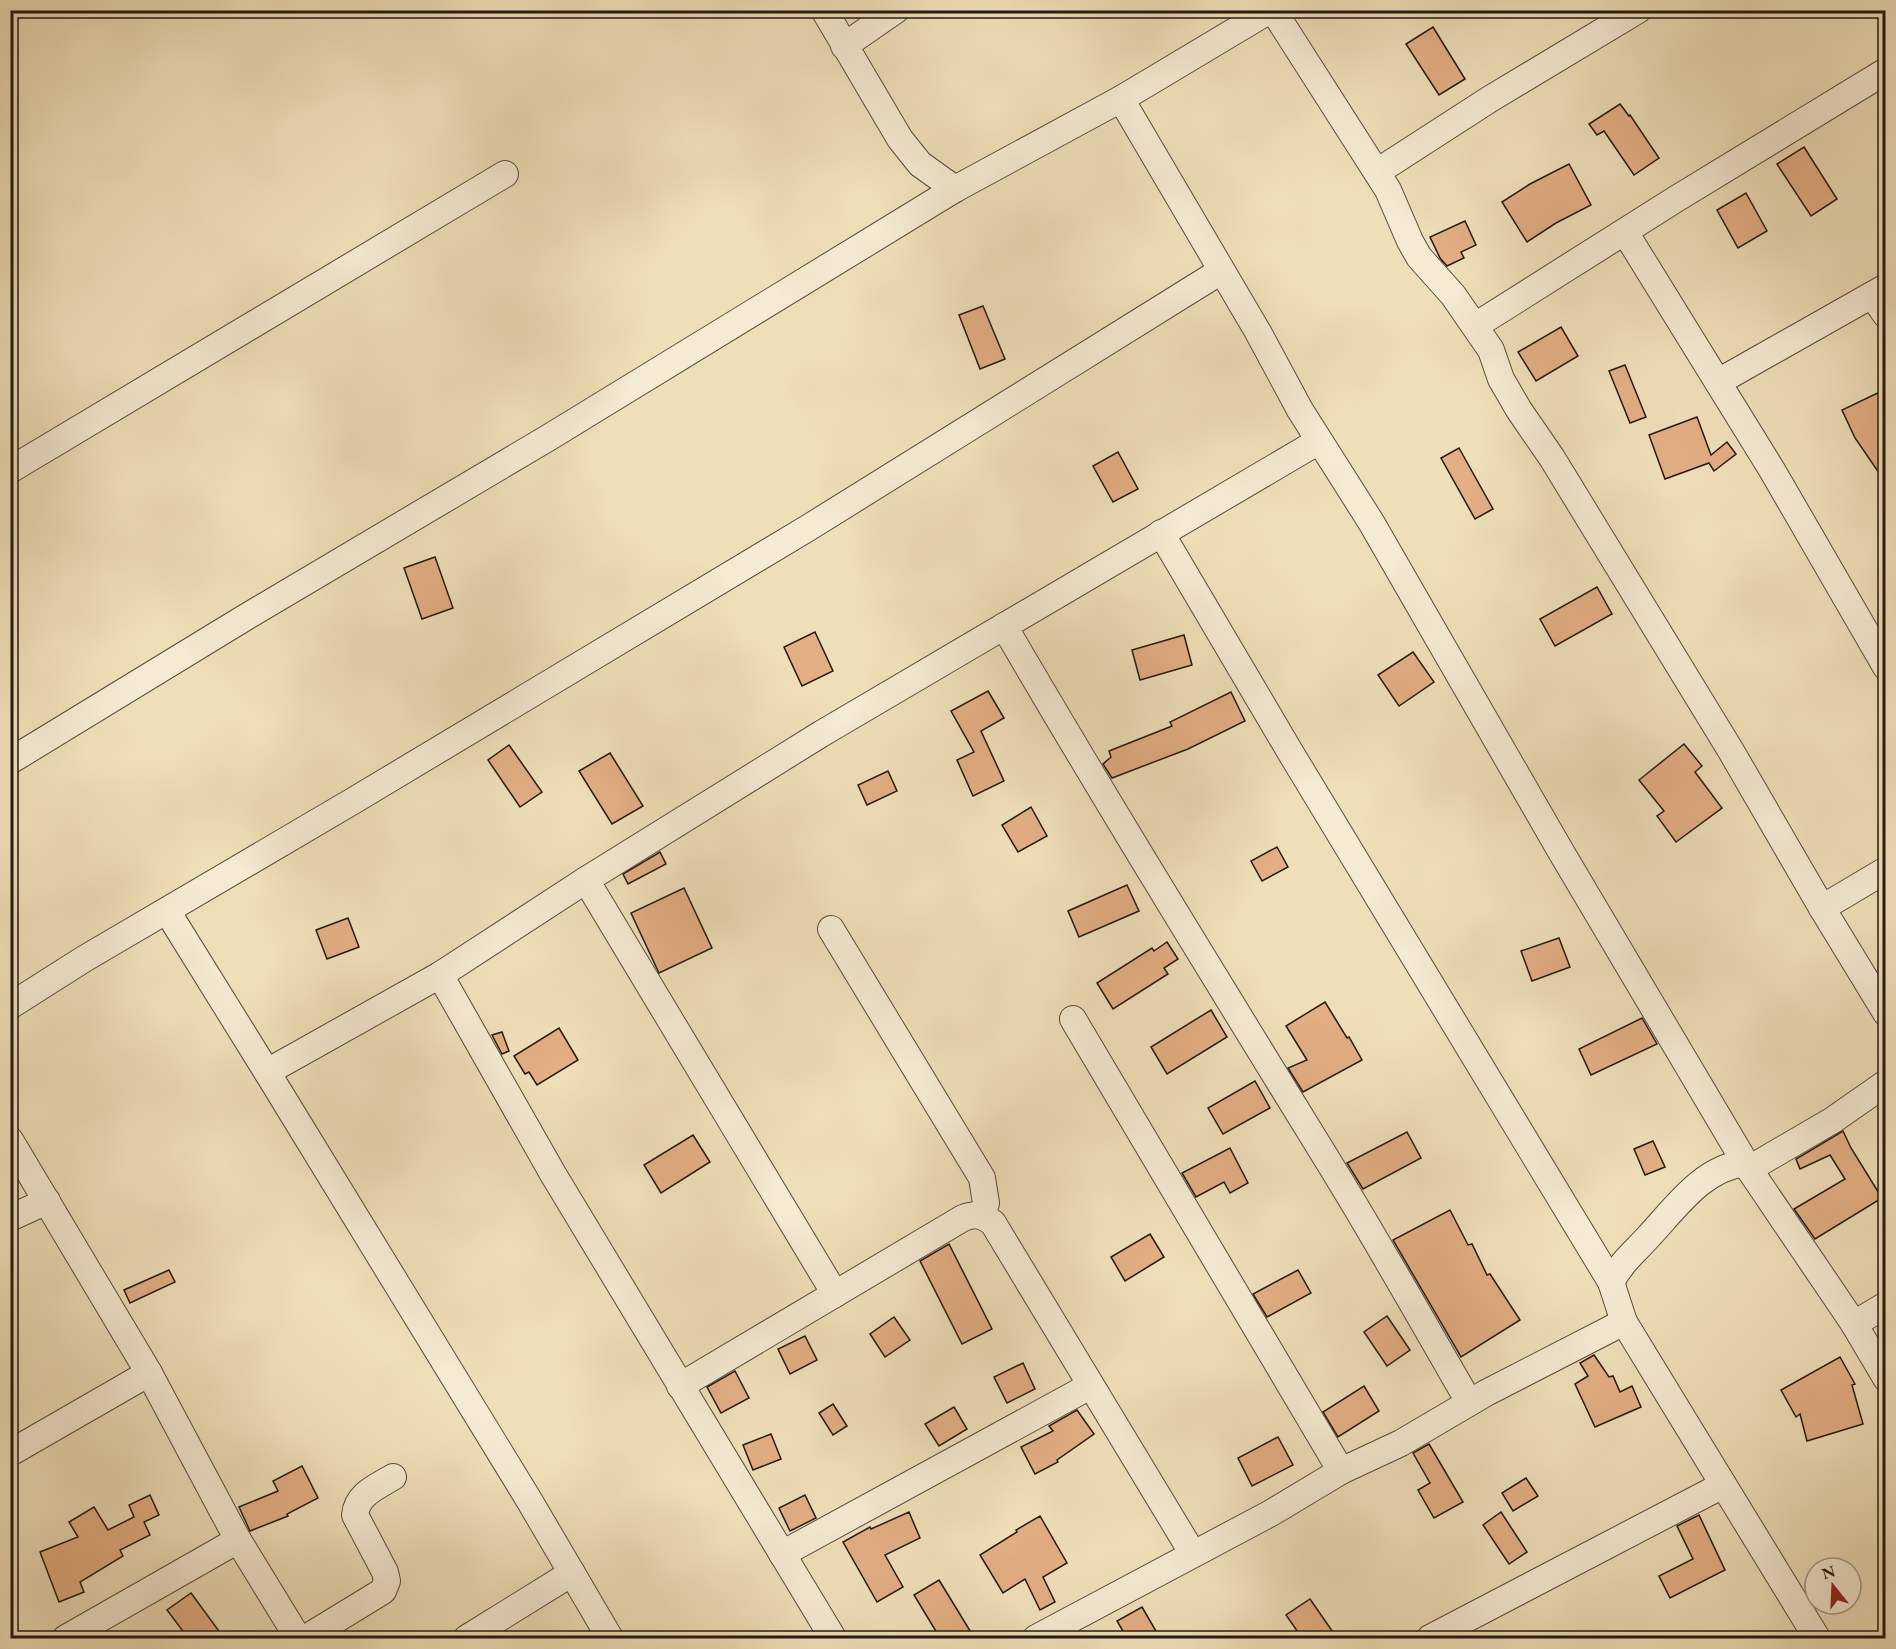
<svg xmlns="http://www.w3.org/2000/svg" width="1896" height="1649" viewBox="0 0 1896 1649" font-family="'EB Garamond',serif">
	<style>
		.building { fill: #e3ae84; stroke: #231911; stroke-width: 1.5 }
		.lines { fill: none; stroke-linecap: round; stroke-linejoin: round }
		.minor-casing { stroke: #564a3b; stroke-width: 28 }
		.minor { stroke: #f5ead2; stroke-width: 26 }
	</style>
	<rect width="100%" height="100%" fill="#efdfb9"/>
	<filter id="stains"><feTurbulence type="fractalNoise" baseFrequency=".00333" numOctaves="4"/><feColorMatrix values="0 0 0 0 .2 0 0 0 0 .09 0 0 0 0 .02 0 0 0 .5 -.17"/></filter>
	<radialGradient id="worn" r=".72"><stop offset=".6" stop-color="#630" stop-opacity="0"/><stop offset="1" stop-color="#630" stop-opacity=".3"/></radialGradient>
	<g class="building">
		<path d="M1433,27L1465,79L1439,95L1406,44Z"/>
		<path d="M1620,104L1629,116L1630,115L1659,158L1634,175L1604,131L1597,135L1589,124Z"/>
		<path d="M1804,147L1837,199L1811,216L1777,164Z"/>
		<path d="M1569,164L1591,205L1556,223L1527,242L1502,202L1530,184Z"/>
		<path d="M1746,193L1767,231L1738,248L1717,210Z"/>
		<path d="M1465,221L1476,245L1461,252L1464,258L1447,266L1440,258L1430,237Z"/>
		<path d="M983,306L1005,359L980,369L959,315Z"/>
		<path d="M1561,327L1578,356L1536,381L1518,352Z"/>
		<path d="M1625,365L1646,417L1630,423L1609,371Z"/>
		<path d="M1886,389V483L1855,438L1842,410Z"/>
		<path d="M1697,417L1711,455L1727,442L1736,454L1714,471L1709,463L1665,479L1649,435Z"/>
		<path d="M1459,448L1493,509L1475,519L1441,458Z"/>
		<path d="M1118,452L1138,489L1113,502L1093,466Z"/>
		<path d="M435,557L453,608L422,619L404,568Z"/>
		<path d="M1597,587L1612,614L1555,646L1540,619Z"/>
		<path d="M815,632L833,671L802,686L784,647Z"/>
		<path d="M1184,635L1192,665L1140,680L1132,650Z"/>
		<path d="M1413,652L1434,682L1399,706L1378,675Z"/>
		<path d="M988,691L1004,718L981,731L1004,781L973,796L957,760L974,752L951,711Z"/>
		<path d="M1231,692L1245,721L1188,749L1112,778L1103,764L1111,757L1109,751L1172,726L1170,722Z"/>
		<path d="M1684,744L1702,766L1695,772L1722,808L1676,842L1657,816L1664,811L1639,780Z"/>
		<path d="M509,745L542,792L520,807L488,760Z"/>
		<path d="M610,753L643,806L612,824L579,771Z"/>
		<path d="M888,771L897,791L867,805L858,785Z"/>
		<path d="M1031,807L1047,836L1018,852L1002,825Z"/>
		<path d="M1277,847L1288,867L1262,881L1251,861Z"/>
		<path d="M660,852L666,864L628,884L623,874Z"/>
		<path d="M1127,885L1139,911L1079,937L1068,911Z"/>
		<path d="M684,888L712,948L659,973L631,913Z"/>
		<path d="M348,918L359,947L327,959L316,930Z"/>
		<path d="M1559,938L1570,967L1532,981L1521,951Z"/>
		<path d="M1167,942L1178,959L1164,968L1168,974L1113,1009L1097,983L1152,948L1154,951Z"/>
		<path d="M1325,1002L1347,1038L1349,1037L1362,1060L1303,1092L1288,1068L1307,1060L1286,1026Z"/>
		<path d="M1211,1010L1227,1037L1167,1074L1151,1047Z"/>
		<path d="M1642,1018L1657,1044L1591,1075L1579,1049Z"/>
		<path d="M559,1028L578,1060L537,1085L529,1072L525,1074L514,1056Z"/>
		<path d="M502,1032L509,1051L502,1054L492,1035Z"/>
		<path d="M1255,1081L1270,1108L1223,1134L1208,1108Z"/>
		<path d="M1843,1131L1851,1148L1882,1198L1815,1239L1794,1209L1845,1179L1830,1155L1800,1169L1796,1159Z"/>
		<path d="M1407,1132L1421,1158L1363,1189L1347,1163Z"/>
		<path d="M693,1135L710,1162L661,1193L644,1165Z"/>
		<path d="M1653,1141L1665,1167L1645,1175L1634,1149Z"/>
		<path d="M1230,1148L1248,1183L1230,1193L1224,1182L1196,1197L1182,1173Z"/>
		<path d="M1450,1210L1468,1245L1472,1244L1487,1275L1490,1274L1520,1320L1461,1357L1393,1240Z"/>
		<path d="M1150,1234L1164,1257L1125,1281L1111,1257Z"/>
		<path d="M949,1244L992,1329L962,1344L920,1261Z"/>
		<path d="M169,1270L175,1282L130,1303L124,1290Z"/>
		<path d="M1298,1270L1311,1293L1267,1317L1253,1294Z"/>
		<path d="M1387,1316L1410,1350L1387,1366L1364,1332Z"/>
		<path d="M894,1317L910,1340L885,1357L870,1334Z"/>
		<path d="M805,1336L817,1360L790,1374L778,1349Z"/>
		<path d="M1594,1355L1609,1377L1613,1376L1620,1392L1632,1386L1641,1407L1595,1427L1575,1384L1588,1376L1580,1363Z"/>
		<path d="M1840,1357L1855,1384L1852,1385L1863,1424L1807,1441L1800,1414L1796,1417L1781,1390Z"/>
		<path d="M1023,1363L1035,1389L1007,1403L994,1377Z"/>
		<path d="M735,1371L749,1398L721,1413L707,1387Z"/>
		<path d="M1364,1386L1379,1411L1338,1437L1323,1412Z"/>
		<path d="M833,1404L847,1426L833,1435L819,1413Z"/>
		<path d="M954,1407L967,1429L939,1446L925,1424Z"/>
		<path d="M1077,1410L1094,1434L1057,1460L1058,1462L1035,1474L1021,1447L1053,1431L1049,1426Z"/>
		<path d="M771,1434L781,1459L753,1470L743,1445Z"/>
		<path d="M1278,1437L1293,1465L1252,1486L1238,1458Z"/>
		<path d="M1429,1444L1463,1502L1434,1518L1418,1490L1430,1483L1413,1453Z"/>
		<path d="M302,1466L318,1498L287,1514L288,1516L250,1531L239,1507L278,1491L273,1481Z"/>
		<path d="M1526,1478L1538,1496L1513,1511L1502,1493Z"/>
		<path d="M150,1495L159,1515L144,1522L150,1535L120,1550L123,1556L80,1582L84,1592L59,1602L40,1552L78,1537L69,1522L94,1507L108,1530L134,1517L129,1505Z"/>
		<path d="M805,1495L816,1518L790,1531L779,1508Z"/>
		<path d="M909,1512L920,1538L885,1555L903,1587L877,1602L843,1542L870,1527L871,1529Z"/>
		<path d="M1501,1512L1527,1552L1509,1564L1483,1525Z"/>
		<path d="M1699,1515L1725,1570L1670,1598L1659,1576L1693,1559L1677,1526Z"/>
		<path d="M1040,1516L1067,1563L1043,1577L1055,1602L1040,1610L1025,1579L1003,1593L980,1555L1017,1532L1016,1530Z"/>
		<path d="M939,1580L972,1634L964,1638H940L914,1595Z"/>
		<path d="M191,1593L224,1638H188L167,1610Z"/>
		<path d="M1310,1599L1337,1638H1302L1286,1615Z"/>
		<path d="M1142,1607L1160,1638H1127L1117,1621Z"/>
	</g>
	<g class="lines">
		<g class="minor-casing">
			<g id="minor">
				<path d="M824,10L900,139L920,164L955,189"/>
				<path d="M1273,10L1388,190L1410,241L1419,257L1453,295L1491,350L1501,379L1519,410L1552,458L1731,751L1822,908L1886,1013"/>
				<path d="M844,46L896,10"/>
				<path d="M1121,99L1258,332L1300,410L1371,522L1560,850L1749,1169L1854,1324L1886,1378"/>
				<path d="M1377,172L1490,99L1638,10"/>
				<path d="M1625,232L1772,470L1886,667"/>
				<path d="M1872,295L1886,315"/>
				<path d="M1475,326L1676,199L1886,71"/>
				<path d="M1718,382L1886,287"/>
				<path d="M10,470L505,174"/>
				<path d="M1161,533L1292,755L1611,1282L1624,1322L1817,1638"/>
				<path d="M1004,626C1112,811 1224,992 1336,1174C1382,1249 1425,1326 1469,1402"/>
				<path d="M10,761L246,617L548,438L955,189L1121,99L1270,10"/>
				<path d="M586,880L835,1294"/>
				<path d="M1822,908L1886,870"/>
				<path d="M167,911L267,1072L529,1500L610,1638"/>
				<path d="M831,929L982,1178L986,1203L982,1216"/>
				<path d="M440,975L553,1174L833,1638"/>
				<path d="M10,1006L84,959L353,801L808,528L1221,271"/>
				<path d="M1073,1019L1341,1471"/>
				<path d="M267,1072L440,975L586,880L821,734L1319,441"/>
				<path d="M10,1140L149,1373L238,1540L298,1638"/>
				<path d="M10,1218L47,1201"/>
				<path d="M1611,1282C1623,1260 1634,1253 1650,1235C1677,1206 1703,1168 1745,1163L1749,1169L1833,1120L1886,1083"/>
				<path d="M1854,1324L1886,1305"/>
				<path d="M680,1386L963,1218C976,1213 982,1215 993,1223L1193,1554"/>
				<path d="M10,1453L149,1373"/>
				<path d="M782,1554L1090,1386"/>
				<path d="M66,1638L238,1540"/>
				<path d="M306,1638L383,1591L387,1581L385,1572L355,1515C357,1494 377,1487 393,1477"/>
				<path d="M467,1638L572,1573"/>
				<path d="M1036,1638L1271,1513L1341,1471L1401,1443L1486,1393L1624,1322"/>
				<path d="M1430,1638L1723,1485"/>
			</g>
		</g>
		<use href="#minor" class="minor"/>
	</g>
	<rect width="1896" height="1649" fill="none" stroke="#efdfb9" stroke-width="36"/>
	<rect x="12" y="12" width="1872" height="1625" fill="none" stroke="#231911" stroke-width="3"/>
	<rect x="18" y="18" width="1860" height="1613" fill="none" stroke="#231911" stroke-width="1.5"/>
	<g transform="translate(1833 1586) rotate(342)"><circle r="28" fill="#f5ead2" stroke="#a19685" stroke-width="1.5"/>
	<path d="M0-4.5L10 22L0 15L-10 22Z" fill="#8f2418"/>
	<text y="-9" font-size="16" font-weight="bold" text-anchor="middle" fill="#231911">N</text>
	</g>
	<rect width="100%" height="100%" filter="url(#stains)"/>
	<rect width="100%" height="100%" fill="url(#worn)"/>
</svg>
